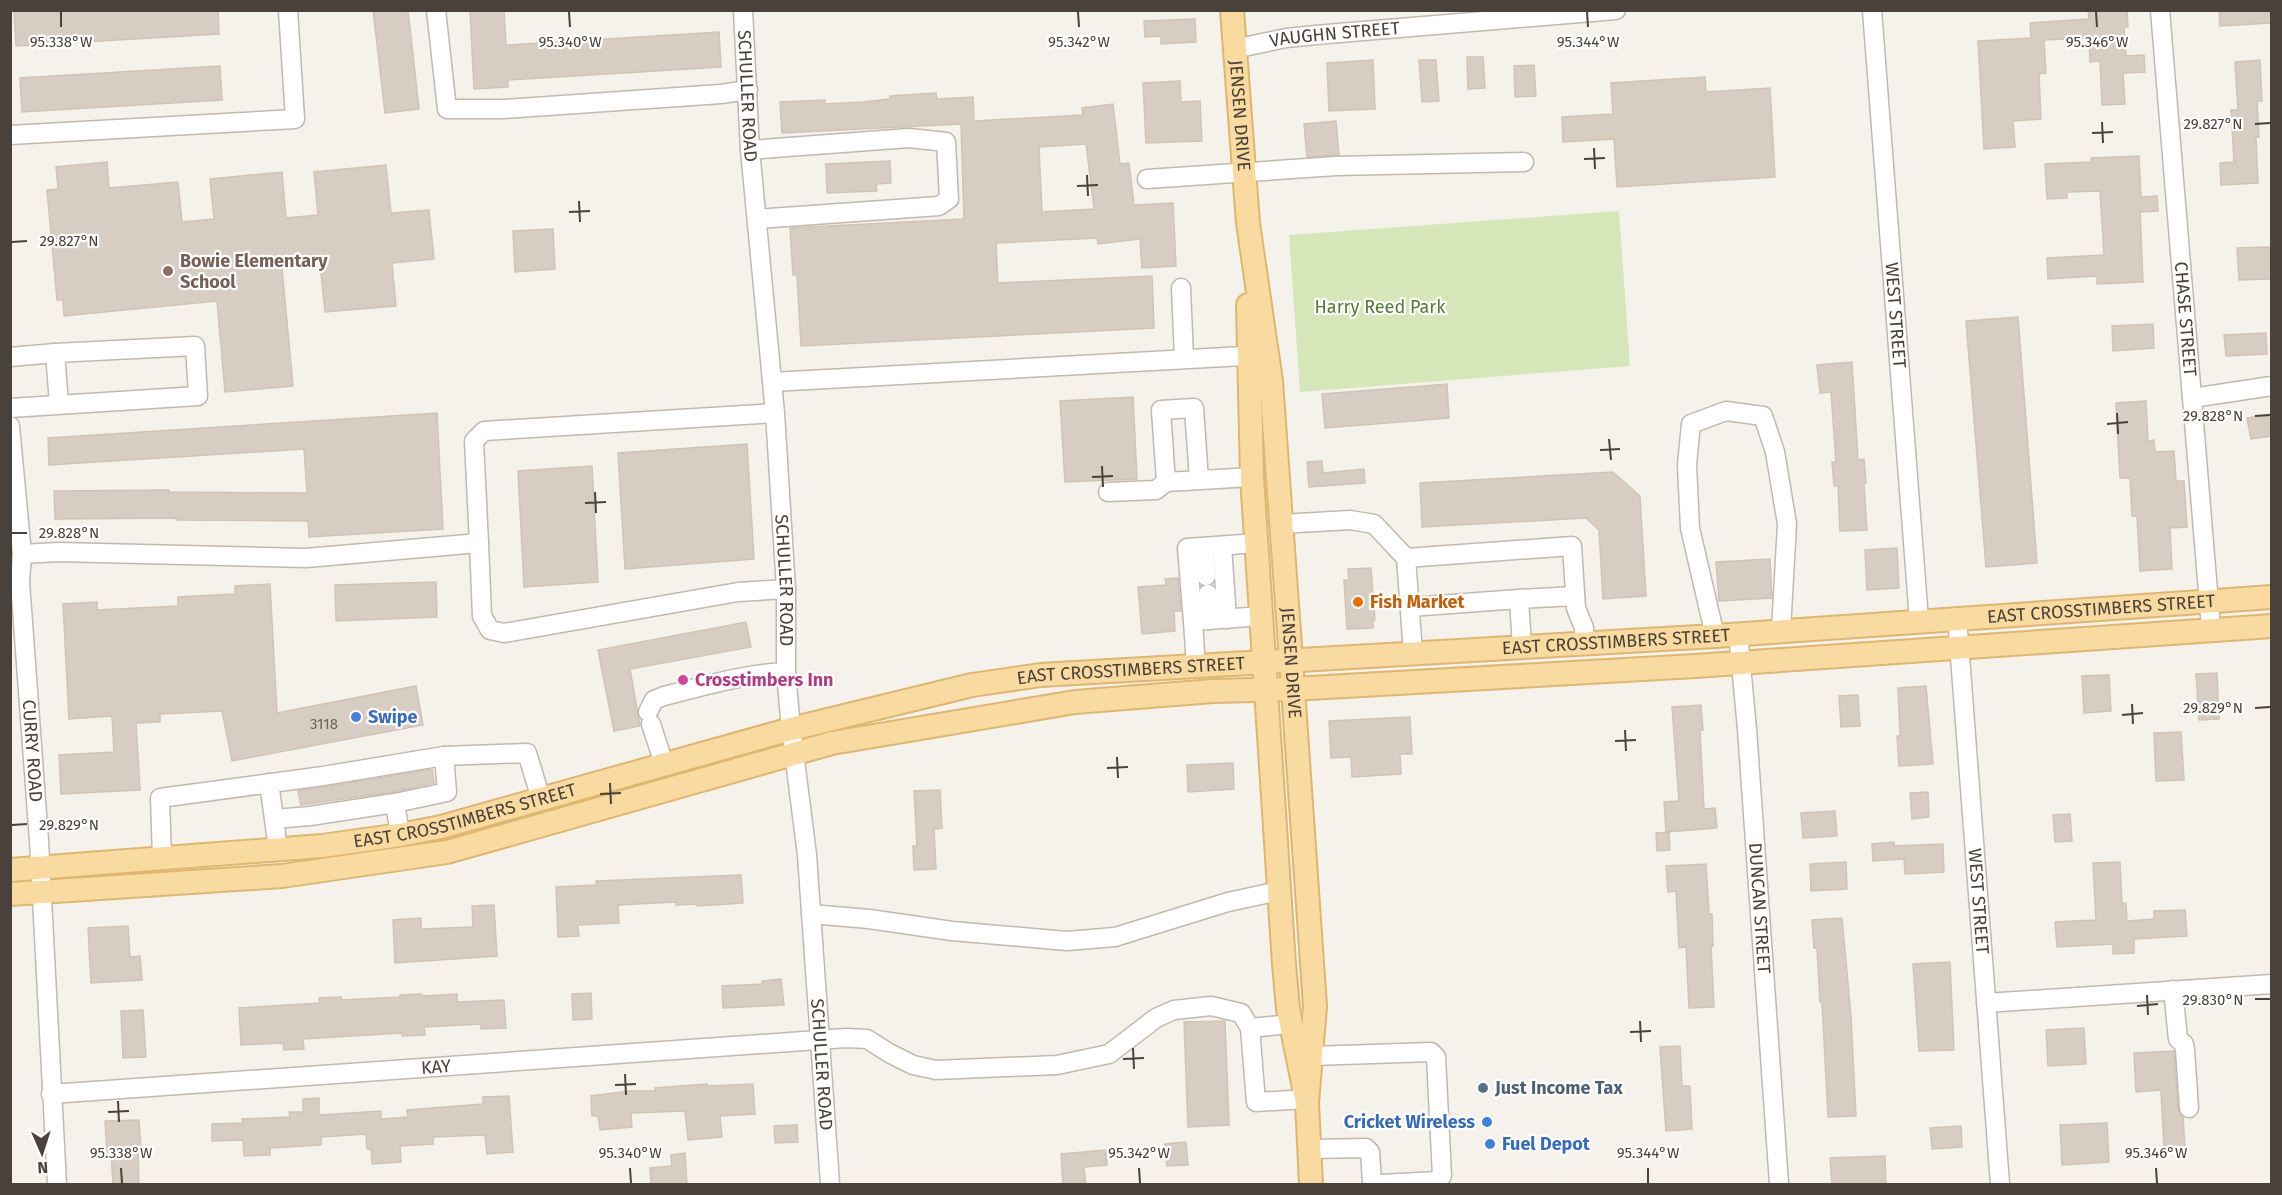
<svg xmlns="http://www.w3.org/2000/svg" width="2282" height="1195" viewBox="0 0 2282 1195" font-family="'Fira Sans',sans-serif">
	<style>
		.green { fill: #d5e7b8 }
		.building { fill: #d7cdc2; stroke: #d1c4b5; stroke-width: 1.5; fill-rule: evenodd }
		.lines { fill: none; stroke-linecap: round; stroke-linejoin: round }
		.minor-casing { stroke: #c1b9af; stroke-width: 21 }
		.major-casing { stroke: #dfb671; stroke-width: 26 }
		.minor { stroke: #fff; stroke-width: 18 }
		.major { stroke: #f9daa1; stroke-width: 22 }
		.ticks { fill: none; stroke: #4a423a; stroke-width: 2 }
		.education-dot { fill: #8d6e63; stroke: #fff; stroke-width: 2 }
		.food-dot { fill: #e8710a; stroke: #fff; stroke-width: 2 }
		.hotel-dot { fill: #d1479c; stroke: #fff; stroke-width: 2 }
		.shop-dot { fill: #3f7fe0; stroke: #fff; stroke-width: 2 }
		.service-dot { fill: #5c6f8a; stroke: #fff; stroke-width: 2 }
		.labels { text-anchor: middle; stroke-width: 4.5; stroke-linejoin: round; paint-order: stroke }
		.number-label { font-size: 15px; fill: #6d655c }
		.street-label { font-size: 18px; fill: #4a423a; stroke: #fff }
		.education-label { font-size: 18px; font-weight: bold; fill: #785e54; stroke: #fff; text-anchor: start }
		.park-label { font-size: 18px; fill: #517a2f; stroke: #fff }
		.food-label { font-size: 18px; font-weight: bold; fill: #c56008; stroke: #fff; text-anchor: start }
		.hotel-label { font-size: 18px; font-weight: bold; fill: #b23c85; stroke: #fff; text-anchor: start }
		.shop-label { font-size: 18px; font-weight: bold; fill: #366cbe; stroke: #fff; text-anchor: start }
		.service-label { font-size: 18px; font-weight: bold; fill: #4e5e75; stroke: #fff; text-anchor: start }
		.ticks-label { font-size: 15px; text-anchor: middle; fill: #4a423a; stroke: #fff; stroke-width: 4.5; stroke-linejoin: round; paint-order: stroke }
	</style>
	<rect width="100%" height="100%" fill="#f5f2ec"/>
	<path class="green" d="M1619,211L1630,366L1300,392L1289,235Z"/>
	<g class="building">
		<path d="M28,10H218L219,34L16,46L14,11Z"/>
		<path d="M373,10H408L419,109L385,113Z"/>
		<path d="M470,10H504L506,45L719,32L721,67L508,80V87L474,89Z"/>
		<path d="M2088,10H2127L2128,27H2124L2126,56L2144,55L2145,72L2123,73L2125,104L2102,105L2100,61L2090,62L2089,38L2044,40L2046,73L2039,74L2041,119L2013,121L2015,147L1984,149L1978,41L2031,38L2030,23L2089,19Z"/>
		<path d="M2219,10H2271V23L2220,26Z"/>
		<path d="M1195,19L1196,42L1161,44V36L1145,37L1144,21Z"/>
		<path d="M1467,57H1483L1485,88L1468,89Z"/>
		<path d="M1373,60L1375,109L1329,111L1327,63Z"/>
		<path d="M1419,60H1436L1439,101L1422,102Z"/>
		<path d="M2260,60L2262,101H2257L2259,137H2256L2258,183L2221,185L2220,163L2234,162L2231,110H2238L2235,62Z"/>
		<path d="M1534,65L1536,96L1515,97L1514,66Z"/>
		<path d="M220,66L222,100L22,112L20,78Z"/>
		<path d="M1705,77L1706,92L1770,88L1775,177L1617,187L1614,139L1563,142L1562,117L1613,114L1611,83Z"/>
		<path d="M1180,81L1181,102L1200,101L1202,141L1146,143L1143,83Z"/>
		<path d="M936,93L937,99L973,97L974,121L1083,115L1082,108L1113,104L1120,164L1129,163L1134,205L1173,203L1176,266L1142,268L1140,239L1098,244L1097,238L996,243L998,283L1152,276L1154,328L801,346L797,275H793L790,228L964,219L961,124L782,133L780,102L825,100V104L863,102L890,99V96ZM1086,144L1094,209L1042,212L1039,147Z"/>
		<path d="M1336,121L1339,155L1307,157L1304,124Z"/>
		<path d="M2139,156L2141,197L2157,196L2158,211L2140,212L2143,282L2097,284V276L2048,279L2047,258L2104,255L2100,191L2067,192V198L2047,199L2045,164L2091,162V158Z"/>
		<path d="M890,161L891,183L876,184L877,191L827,193L826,164Z"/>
		<path d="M107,162L109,188L178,182L182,222L214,219L210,179L282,172L286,218L318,215L314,172L386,165L391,213L429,210L434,259L392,263L396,306L325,312L319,254L281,258L293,386L225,392L217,301L64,316L63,300H57L47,190L58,189L56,167Z"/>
		<path d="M553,229L555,269L515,272L513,231Z"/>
		<path d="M2271,247V279L2239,280L2237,248Z"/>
		<path d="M2018,317L2037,563L1986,567L1966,321Z"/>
		<path d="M2153,324L2154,348L2113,351L2112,326Z"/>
		<path d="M2266,333L2267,354L2226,356L2224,335Z"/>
		<path d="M1852,362L1858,460L1864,459L1866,483L1864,484L1867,530L1840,531L1838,486H1834L1832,462H1836L1831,392L1820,393L1817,365Z"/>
		<path d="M1447,384L1449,418L1325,428L1322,394Z"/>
		<path d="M1133,397L1137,479L1065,482L1060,401Z"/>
		<path d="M2146,401L2148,441L2154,440L2155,452L2174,451L2176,481H2184L2187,527L2170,528L2172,569L2140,571L2137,516H2132L2130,478H2120L2116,403Z"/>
		<path d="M437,413L443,529L309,537L308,521L176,520V518L55,519L54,491L169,490V492L307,493L304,449L49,465L48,438Z"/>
		<path d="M2271,414V436L2251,439L2247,418Z"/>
		<path d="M747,444L754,559L625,569L618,453Z"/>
		<path d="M1322,461L1323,473L1364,469L1365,483L1309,487L1307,462Z"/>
		<path d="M592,466L598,582L524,587L518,471Z"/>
		<path d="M1613,472L1640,496L1646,596L1603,599L1599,530L1586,518L1422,527L1420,483Z"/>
		<path d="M1897,548L1899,588L1867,590L1865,550Z"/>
		<path d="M1770,559L1772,598L1719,601L1716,562Z"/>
		<path d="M1371,568L1375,620H1373V628L1347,629L1344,580H1349L1348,569Z"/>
		<path d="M1178,578L1181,611H1174L1175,631L1142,634L1138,587L1166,585L1165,579Z"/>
		<path d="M436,582L437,617L336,621L335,585Z"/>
		<path d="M270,584L277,713L416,686L423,725L232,761L222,711L160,714V722L136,723L140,790L61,794L59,755L114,752L112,716L69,719L63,604L97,602V610L178,606V597L235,594V586Z"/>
		<path d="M746,622L751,647L630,669L640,726L614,731L598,650Z"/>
		<path d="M2217,673L2219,719L2199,720L2196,674Z"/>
		<path d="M2109,675L2111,711L2084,713L2082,676Z"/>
		<path d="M1926,686L1933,764L1899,766L1897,736H1900L1898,688Z"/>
		<path d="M1858,695L1860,726L1841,727L1839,696Z"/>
		<path d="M1701,705L1703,730H1700L1704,809L1715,808L1717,828L1666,832L1664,802L1679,801L1672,707Z"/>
		<path d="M1410,717L1412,754H1400L1401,774L1352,777L1351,757L1331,758L1329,721Z"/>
		<path d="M2181,732L2184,780L2156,781L2154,733Z"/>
		<path d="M1233,763L1234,789L1188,792L1187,765Z"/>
		<path d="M432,769L434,783L393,792L301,805L298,791Z"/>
		<path d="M940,790L942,828L934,829L936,869L914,870L913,846H917L914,791Z"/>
		<path d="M1928,792L1929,817L1912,819L1910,793Z"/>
		<path d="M1835,811L1837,836L1803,838L1801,813Z"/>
		<path d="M2070,814L2072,841L2055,842L2053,815Z"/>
		<path d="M1669,832L1670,850L1657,851L1656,833Z"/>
		<path d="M1894,842V846L1943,844L1944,872L1905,874L1904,859L1873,861L1872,844Z"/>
		<path d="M1846,862L1847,889L1811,891L1810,864Z"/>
		<path d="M2120,862L2122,904L2126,903L2127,921L2154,919V911L2185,910L2187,936L2134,939V953L2113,954V944L2057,947L2055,922L2096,920L2093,863Z"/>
		<path d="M1706,864L1709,914H1712L1713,946H1711L1714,1007L1689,1008L1686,947L1679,948L1676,891L1668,892L1666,866Z"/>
		<path d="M741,875L743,903L697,906V904L676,905V902L618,905L619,923L578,925L579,936L558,937L556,887L597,885L596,881Z"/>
		<path d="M494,905L497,956L395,963L393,920L421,918V929L473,927L472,906Z"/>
		<path d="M1842,918L1851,1017L1856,1116L1828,1117L1822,1002H1820L1817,948H1814L1812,920Z"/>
		<path d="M128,926L130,957L140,956L142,980L91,983L88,928Z"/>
		<path d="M1950,962L1954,1050L1919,1051L1913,964Z"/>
		<path d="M781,979L784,1005L723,1008L722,986L762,984V981Z"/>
		<path d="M591,993L592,1019L573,1020L572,994Z"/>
		<path d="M422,994L423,996L457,994V1002L504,1000L506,1028L481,1029V1024L424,1027L425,1035L402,1036V1033L303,1039L304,1049L284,1050L283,1043L241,1045L239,1008L320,1003L319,998L341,997L342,1000L400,997V995Z"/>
		<path d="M143,1010L146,1057L123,1058L121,1011Z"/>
		<path d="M1225,1021L1229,1125L1188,1127L1184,1022Z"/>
		<path d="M2084,1028L2086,1064L2048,1066L2046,1030Z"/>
		<path d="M1680,1046L1682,1086H1690L1692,1129L1666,1131L1660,1047Z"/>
		<path d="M2174,1051L2178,1109L2183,1117L2185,1148L2164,1149L2161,1090L2136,1092L2134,1053Z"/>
		<path d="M707,1084L708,1086L753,1084L755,1114L720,1116L722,1137L688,1140L685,1111L631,1113L632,1127L600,1130L598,1116H592L591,1096L629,1091H655V1088Z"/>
		<path d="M509,1096L513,1152L487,1154L485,1135L433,1137V1144L400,1146L401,1162L372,1164L371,1149H367L366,1134L321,1137V1145L270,1148V1155L244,1156L243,1140L212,1141V1124L243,1123L242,1119L290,1117L289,1112H303V1099L319,1098V1115L381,1111V1119L408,1117L407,1110L483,1104V1097Z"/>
		<path d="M139,1120L141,1150H138L139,1185H113L111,1152H107L105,1121Z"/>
		<path d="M2107,1123L2109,1162L2062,1165L2060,1125Z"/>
		<path d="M797,1125L798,1142L775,1143L774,1126Z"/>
		<path d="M1961,1126L1962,1147L1932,1149L1930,1128Z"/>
		<path d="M1186,1142L1188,1165L1167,1166L1165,1144Z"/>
		<path d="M1106,1150L1107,1165L1084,1167L1086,1185H1063L1061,1154Z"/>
		<path d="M685,1153L687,1185H651L650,1168L672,1166L671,1155Z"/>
		<path d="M1885,1156L1886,1185H1832L1830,1158Z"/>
	</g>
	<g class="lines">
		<g class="minor-casing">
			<g id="minor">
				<path d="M436,10L447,109H504L721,94L748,90"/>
				<path id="s1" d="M743,10L750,150L775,413L786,589V672L791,729L807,855L830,1184"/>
				<path id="s2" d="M1872,10L1919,620"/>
				<path id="s3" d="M2160,10L2211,628"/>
				<path id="s4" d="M1234,49L1286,38L1327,34L1616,10"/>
				<path d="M10,135L295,119L288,10"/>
				<path d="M750,150L909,138L946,142L949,199L939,206L757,219"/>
				<path d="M1147,179L1336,166L1524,162"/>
				<path d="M1181,288L1184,358"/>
				<path d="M55,353L59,404"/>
				<path d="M10,357L55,353L195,346L198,396L10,408"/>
				<path d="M772,382L1262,355"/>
				<path d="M2192,398L2272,386"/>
				<path id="s5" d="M10,426L22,554L20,582L39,841L57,1184"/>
				<path d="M1199,480L1194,408L1161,410L1166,482L1252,477"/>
				<path d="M1108,492L1156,490L1166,482"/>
				<path d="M1281,524L1350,520L1374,524L1406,558"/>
				<path d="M479,543L482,616L490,630L504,633L738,592L786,589"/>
				<path d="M1222,546L1227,619"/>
				<path d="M1204,547L1206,576"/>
				<path d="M22,554L58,552L306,558L479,543L474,441L484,431L775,413"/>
				<path d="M1208,594L1210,620"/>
				<path d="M1519,599L1575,596"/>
				<path d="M1410,607L1519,599L1522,647"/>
				<path id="s6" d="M1957,617L2000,1184"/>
				<path d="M1193,621L1187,548L1257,543"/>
				<path id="s7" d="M1738,633L1747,729L1779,1184"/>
				<path d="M1715,636L1690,528L1687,465L1691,424L1726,411L1763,416L1775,452L1787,524L1781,630"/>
				<path d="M1413,653L1406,558L1572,546L1576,608L1584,628L1585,643"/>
				<path d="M1196,667L1193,621L1262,616"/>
				<path d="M648,712L654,700L664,696C704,686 744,674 786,672"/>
				<path d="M651,724L664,764"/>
				<path d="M269,783L274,819"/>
				<path d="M395,803L447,792L444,756"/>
				<path d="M278,850L274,819L310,816L395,803L400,835"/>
				<path d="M162,858L160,798L323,776L444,756L527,753L541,799"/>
				<path d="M811,914L869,919L952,931L1067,941L1115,937L1228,902L1279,891"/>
				<path d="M2173,990L2178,1039L2184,1044L2185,1050L2189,1108"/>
				<path d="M1986,1003L2272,984"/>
				<path d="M1291,1024L1250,1028L1256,1102L1307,1099"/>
				<path d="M1312,1056L1431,1052L1436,1057L1442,1176L1437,1181L1382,1184"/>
				<path id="s8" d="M51,1094L846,1038L867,1039L889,1053L913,1065L936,1070L1057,1065L1109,1054L1156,1018L1174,1010L1211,1006L1241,1013L1250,1028"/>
				<path d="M1310,1149L1366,1148L1370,1152L1372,1182L1376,1184"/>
			</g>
		</g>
		<g class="major-casing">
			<g id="major">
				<path id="s9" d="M1232,10L1248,223L1271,381L1291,660L1315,1006L1307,1103"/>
				<path d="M1248,305L1252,477L1284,964L1288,1009L1307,1103L1311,1184"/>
				<path id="s10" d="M10,870L322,846L400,835L441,827L791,729L972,685L1041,675L1715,636L2272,597"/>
				<path d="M10,894L282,876L447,852L832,743L1075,702L1213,691L1292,689L1695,666L2272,626"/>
			</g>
		</g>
		<use href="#minor" class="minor"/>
		<use href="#major" class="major"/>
	</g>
	<path class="ticks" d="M61,12V27M569,12L570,27M1078,12L1079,27M1587,12L1588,27M2096,12L2097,27M2102,122L2103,143M2255,124L2270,123M2092,133L2113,132M1594,148L1595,169M1584,159L1605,158M1087,175L1088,196M1077,186L1098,185M579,201L580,222M569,212L590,211M12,242L27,241M2117,413L2118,434M2255,416L2270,415M2107,424L2128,422M1609,439L1611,460M1600,450L1620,449M1102,466L1103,487M1092,477L1113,476M595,492L596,513M585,503L606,502M12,533H27M2132,704L2133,724M2255,708L2270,707M2122,715L2143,713M1625,730L1626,751M1615,741L1636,740M1117,757L1118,778M1107,768L1128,767M610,783L611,804M600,794L621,793M12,825L27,824M2147,995L2148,1015M2255,999H2270M2137,1006L2158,1004M1640,1021L1641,1042M1630,1032L1651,1031M1133,1048L1134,1069M1123,1059L1144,1058M625,1074L626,1095M615,1085L636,1084M118,1101L119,1122M108,1112L129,1111M121,1168L122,1183M630,1168L631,1183M1139,1168L1140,1183M1648,1168V1183M2156,1168L2157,1183"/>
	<circle class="education-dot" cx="168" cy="271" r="6"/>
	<circle class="food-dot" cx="1358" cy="602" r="6"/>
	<circle class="hotel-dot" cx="683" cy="680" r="6"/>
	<g class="shop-dot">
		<circle cx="356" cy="717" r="6"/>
		<circle cx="1487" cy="1122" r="6"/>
		<circle cx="1490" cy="1144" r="6"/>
	</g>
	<circle class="service-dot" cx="1483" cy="1088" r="6"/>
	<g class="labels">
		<g class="number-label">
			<text x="324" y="729">3118</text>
		</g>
		<g class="street-label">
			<text dy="6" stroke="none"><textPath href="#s4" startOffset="102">VAUGHN STREET</textPath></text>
			<text dy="6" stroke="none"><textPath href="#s1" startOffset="86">SCHULLER ROAD</textPath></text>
			<text dy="6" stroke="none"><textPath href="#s9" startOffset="106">JENSEN DRIVE</textPath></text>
			<text dy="6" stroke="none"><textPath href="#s2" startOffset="306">WEST STREET</textPath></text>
			<text dy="6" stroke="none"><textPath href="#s3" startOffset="310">CHASE STREET</textPath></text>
			<text dy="6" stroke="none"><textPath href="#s1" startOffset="572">SCHULLER ROAD</textPath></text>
			<text dy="6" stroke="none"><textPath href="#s10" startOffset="2115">EAST CROSSTIMBERS STREET</textPath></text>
			<text dy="6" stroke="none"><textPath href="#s10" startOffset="1629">EAST CROSSTIMBERS STREET</textPath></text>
			<text dy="6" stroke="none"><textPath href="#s9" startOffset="656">JENSEN DRIVE</textPath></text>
			<text dy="6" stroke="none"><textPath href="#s10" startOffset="1143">EAST CROSSTIMBERS STREET</textPath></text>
			<text dy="6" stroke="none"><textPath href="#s5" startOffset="326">CURRY ROAD</textPath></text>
			<text dy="6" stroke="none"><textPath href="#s10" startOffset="459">EAST CROSSTIMBERS STREET</textPath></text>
			<text dy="6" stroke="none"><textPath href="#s6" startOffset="285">WEST STREET</textPath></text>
			<text dy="6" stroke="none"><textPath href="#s7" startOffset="276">DUNCAN STREET</textPath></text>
			<text dy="6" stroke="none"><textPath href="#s1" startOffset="1058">SCHULLER ROAD</textPath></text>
			<text dy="6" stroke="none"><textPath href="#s8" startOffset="386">KAY</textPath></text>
		</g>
		<g class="education-label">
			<text x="180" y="267">Bowie Elementary<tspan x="180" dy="21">School</tspan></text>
		</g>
		<g class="park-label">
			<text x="1380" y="313">Harry Reed Park</text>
		</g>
		<g class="food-label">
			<text x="1370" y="608">Fish Market</text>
		</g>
		<g class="hotel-label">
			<text x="695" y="686">Crosstimbers Inn</text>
		</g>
		<g class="shop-label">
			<text x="368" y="723">Swipe</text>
			<text x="1475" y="1128" text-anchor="end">Cricket Wireless</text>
			<text x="1502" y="1150">Fuel Depot</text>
		</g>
		<g class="service-label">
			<text x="1495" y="1094">Just Income Tax</text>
		</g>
	</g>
	<g class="ticks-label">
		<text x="2097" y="47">95.346°W</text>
		<text x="61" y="47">95.338°W</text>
		<text x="570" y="47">95.340°W</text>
		<text x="1079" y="47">95.342°W</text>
		<text x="1588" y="47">95.344°W</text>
		<text x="2213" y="129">29.827°N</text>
		<text x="69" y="246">29.827°N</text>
		<text x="2213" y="421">29.828°N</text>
		<text x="69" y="538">29.828°N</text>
		<text x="2213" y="713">29.829°N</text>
		<text x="69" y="830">29.829°N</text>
		<text x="2213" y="1005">29.830°N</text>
		<text x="121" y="1158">95.338°W</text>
		<text x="630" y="1158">95.340°W</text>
		<text x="1139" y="1158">95.342°W</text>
		<text x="1648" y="1158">95.344°W</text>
		<text x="2156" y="1158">95.346°W</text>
	</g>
	<rect width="2282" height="1195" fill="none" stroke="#4a423a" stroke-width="24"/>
	<g transform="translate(42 1153) rotate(177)" stroke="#ffffff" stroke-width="4.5" paint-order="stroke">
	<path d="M0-4.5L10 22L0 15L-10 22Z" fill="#4a423a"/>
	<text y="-9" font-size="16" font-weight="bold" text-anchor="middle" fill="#4a423a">N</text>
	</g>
</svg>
